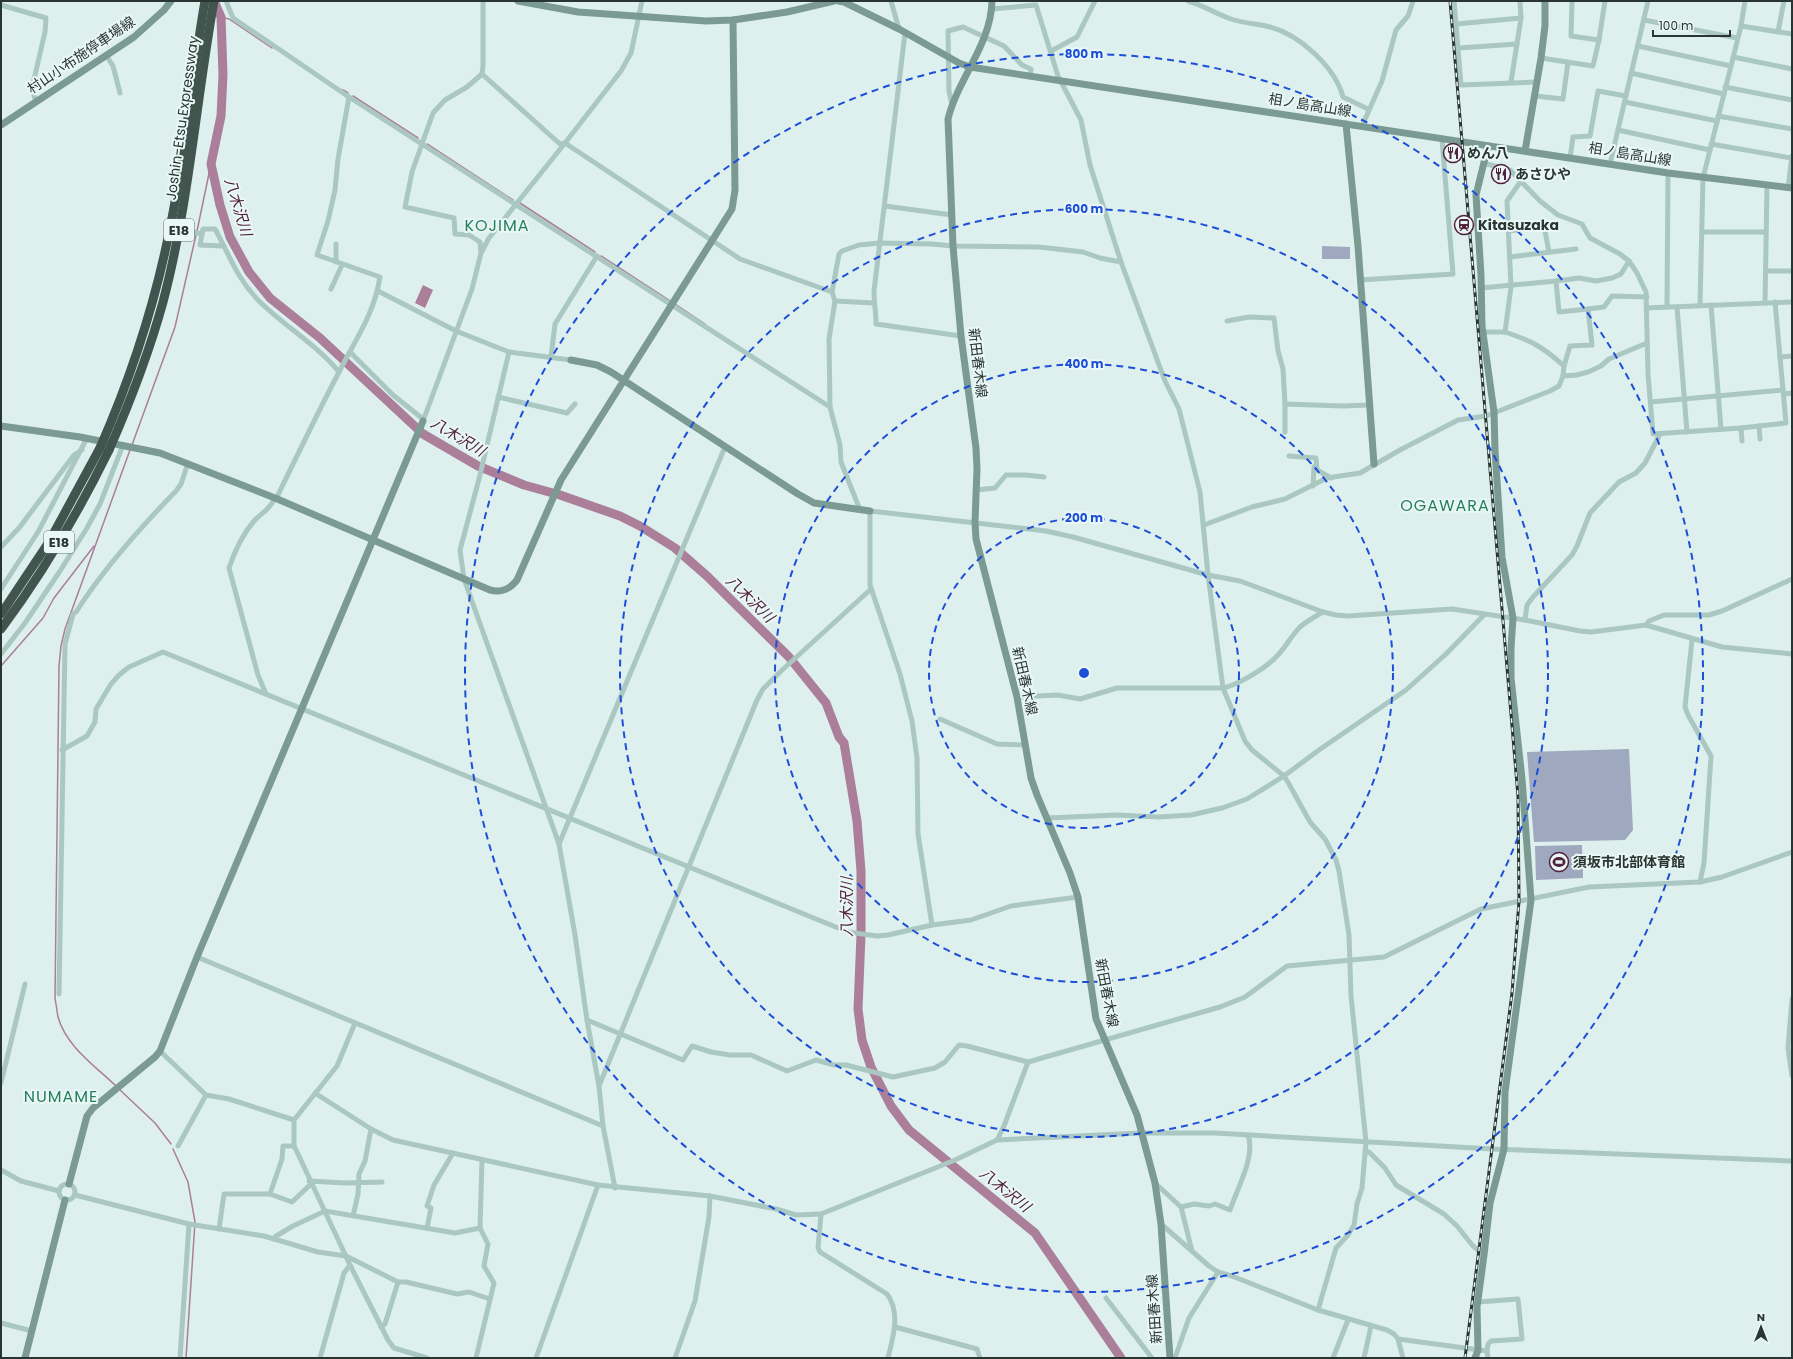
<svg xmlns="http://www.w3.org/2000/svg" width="1793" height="1359" viewBox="0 0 1793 1359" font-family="Poppins,'Noto Sans JP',sans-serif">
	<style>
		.green { fill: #9ea8be }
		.water { fill: #ab7e99 }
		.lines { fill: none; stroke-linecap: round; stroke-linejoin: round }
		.stream { stroke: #ab7e99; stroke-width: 1.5 }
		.river { stroke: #ab7e99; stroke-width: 9 }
		.street { stroke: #aac7c2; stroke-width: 5 }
		.secondary { stroke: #7b9b92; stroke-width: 7 }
		.highway { stroke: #41554e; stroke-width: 9 }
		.rail-casing { stroke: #293531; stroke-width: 3 }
		.rail { stroke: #e9f8f6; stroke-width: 1.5; stroke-dasharray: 4.5; stroke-linecap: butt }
		.highway-bridge { stroke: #41554e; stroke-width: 9 }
		.ring { fill: none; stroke: #1d4ed8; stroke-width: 2; stroke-dasharray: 7 5 }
		.labels { text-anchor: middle; stroke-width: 4; stroke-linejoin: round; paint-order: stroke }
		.shield { fill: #e9f8f6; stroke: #63706c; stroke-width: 1 }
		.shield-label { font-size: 13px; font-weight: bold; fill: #293531 }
		.street-label { font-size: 14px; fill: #293531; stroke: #e9f8f6 }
		.poi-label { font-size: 14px; font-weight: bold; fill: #293531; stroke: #e9f8f6; text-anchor: start }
		.water-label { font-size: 15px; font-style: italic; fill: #53223e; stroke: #e9f8f6 }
		.quarter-label { font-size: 16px; letter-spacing: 1px; fill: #287e5b; stroke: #e9f8f6 }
		.centre { fill: #1d4ed8; stroke: #e9f8f6; stroke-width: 2 }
		.ring-label { font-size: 12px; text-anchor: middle; font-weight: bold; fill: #1d4ed8; stroke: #e9f8f6; stroke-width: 4; stroke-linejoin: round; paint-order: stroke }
	</style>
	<rect width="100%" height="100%" fill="#ddf0ee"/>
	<g class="green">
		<path d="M1322,246L1350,247V259H1322Z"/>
		<path d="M1629,749L1633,830L1625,840L1534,842L1527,752Z"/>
		<path d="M1582,845L1583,878L1536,880L1535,846Z"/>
	</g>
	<path class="water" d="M423,285L433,290L425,308L415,303Z"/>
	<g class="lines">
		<g class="stream">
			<path d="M221,17L229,19L272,48"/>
			<path d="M343,90L348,93"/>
			<path d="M353,96L418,138"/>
			<path d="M427,144L513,200"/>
			<path d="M520,203L595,252"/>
			<path d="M197,231L211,164"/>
			<path d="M601,256L670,301"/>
			<path d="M675,304L705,324"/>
			<path d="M132,445L175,327L196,235"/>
			<path d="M1,666L43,618L54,598L94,546"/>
			<path d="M116,1086C95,1066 66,1046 58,1017C57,1011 56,1004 55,998L59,666L61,646L65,629L130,450"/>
			<path d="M120,1090L155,1123L171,1144"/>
			<path d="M173,1149L188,1182L195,1222L186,1358"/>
		</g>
		<path class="river" d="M214,1L221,17L223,75L221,116L211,164L220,205L230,237L249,272L270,298L320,338L423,434L478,466L524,485L560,495L620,516L640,526L675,548L707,576L789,657L826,703L839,737L844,743L857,821L861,871V935L858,1009L862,1040L871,1067L891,1106L909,1130L1035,1233L1121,1358"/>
		<g class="street">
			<path d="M226,1L233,18L349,97L830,407"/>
			<path d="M483,1V66L482,74L560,144L565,143L740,259L832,292L835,301L829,339L830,407L840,445L841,462L860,510"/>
			<path d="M891,1L899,29"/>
			<path d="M1188,1C1203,5 1216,14 1231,19C1243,23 1257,24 1270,27C1300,35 1335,67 1343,97L1368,109"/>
			<path d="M1454,1L1461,85L1536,82"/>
			<path d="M1572,1L1571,36L1599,40L1605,1"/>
			<path d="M1,5L46,18L45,32L32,88L36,102"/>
			<path d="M992,9L1036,5L1058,76L1081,120L1090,165L1121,262L1165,381L1179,409L1200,492L1208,575L1223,688L1245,741L1252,750L1284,776L1289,784L1310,822L1325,839L1336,860L1339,871L1349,935L1351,996L1366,1142L1362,1188L1357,1204L1354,1225L1348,1235L1336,1248L1318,1310"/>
			<path d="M1644,20L1737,38"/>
			<path d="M1456,24L1521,18"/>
			<path d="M1741,26L1745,1"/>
			<path d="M1778,32L1784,1"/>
			<path d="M905,33L874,291C874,302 876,312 876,324L961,336"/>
			<path d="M1638,46L1731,66"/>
			<path d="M1459,48L1517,44"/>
			<path d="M1051,51L1077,37L1095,1"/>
			<path d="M106,55L113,66L120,93"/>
			<path d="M1733,57L1792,69"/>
			<path d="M1541,58L1593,66L1599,40"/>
			<path d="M1631,73L1724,94"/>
			<path d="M1511,82L1521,18L1520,1"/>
			<path d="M1725,87L1792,100"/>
			<path d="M1535,96L1563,99L1568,62"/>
			<path d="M1625,102L1717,121"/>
			<path d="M952,105L949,91L948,31L963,27L1004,46L1022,65L1031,69L1030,77"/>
			<path d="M1718,116L1792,129"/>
			<path d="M1362,126L1382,81L1396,30L1408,16L1413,1"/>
			<path d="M1618,130L1710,150"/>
			<path d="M1711,144L1791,158"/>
			<path d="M1570,158L1573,137L1590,136L1598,91L1626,96"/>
			<path d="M1483,163L1510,170L1540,201L1558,215L1582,224L1590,238L1620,254L1629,261L1637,273L1646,292L1648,374L1653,434L1741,428L1786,423L1775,302"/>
			<path d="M1610,164L1648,1"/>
			<path d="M1788,188L1792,156"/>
			<path d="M885,206L952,215"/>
			<path d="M187,231L202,234"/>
			<path d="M1509,231L1538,227L1545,231L1549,252"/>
			<path d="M1702,232H1766"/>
			<path d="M336,244V262"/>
			<path d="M223,246L200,245L203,229H215C230,256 236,277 258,300C284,326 316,344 339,372"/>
			<path d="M481,252L480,242L469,235L455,234L454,218L405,207L412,172L433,113L445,100L467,87L482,74"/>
			<path d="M1510,257L1576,249"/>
			<path d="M1766,271H1792"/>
			<path d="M1360,280L1453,274L1442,139"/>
			<path d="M1481,288L1556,281"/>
			<path d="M331,289L342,265"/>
			<path d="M378,291L456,331L509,352L571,360"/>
			<path d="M832,292L839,254L842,251L859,245L880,243L932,244L953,246L1039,247L1083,252L1100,258L1121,262"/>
			<path d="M835,301L874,303"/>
			<path d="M1765,303L1767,186"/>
			<path d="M1700,305L1703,178L1741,26L1792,34"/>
			<path d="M1711,305L1721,429"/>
			<path d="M1667,307L1668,173"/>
			<path d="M1677,307L1687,432"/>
			<path d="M1646,308L1792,302"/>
			<path d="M1588,309L1559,312L1556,281L1579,278L1596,281L1612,278L1621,274L1629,261"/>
			<path d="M1227,321L1249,317L1274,318L1278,351L1283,369L1285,404"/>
			<path d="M1482,332H1505L1511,287L1507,201L1521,181"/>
			<path d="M1505,332C1532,341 1543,347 1564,366L1563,376"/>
			<path d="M350,352L393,395L423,419"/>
			<path d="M509,352L479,479L460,550L464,579L559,844L575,935L587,1020L599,1086L603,1126L615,1188"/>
			<path d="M551,357L555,324L597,256"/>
			<path d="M1780,357L1792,356"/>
			<path d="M1564,366L1570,346L1592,345L1588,309L1604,307L1612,296L1647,297"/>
			<path d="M1784,394L1792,393"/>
			<path d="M498,397L567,413L575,404"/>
			<path d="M1651,402L1783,390"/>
			<path d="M423,421L472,289L481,253L489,238L565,143L621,71L631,53L642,1"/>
			<path d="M1759,426L1760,439"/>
			<path d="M1741,428L1742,441"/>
			<path d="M1285,432V404L1343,406L1369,405"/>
			<path d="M1289,456L1316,458L1317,470L1331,478"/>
			<path d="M1313,486L1314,467L1315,466"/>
			<path d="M976,490L995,488L1006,475H1026L1044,477"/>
			<path d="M276,499C297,456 318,412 340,370C357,337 374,314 380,277L317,255L328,221L335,190L338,159L349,97"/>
			<path d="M1204,525L1252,507L1285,499L1327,478L1360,473L1400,450L1458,420L1486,416L1550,391L1559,386L1563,376L1577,375L1588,372L1601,366L1609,359L1647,343"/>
			<path d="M1,547L19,528L74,455L82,450"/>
			<path d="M1,589L38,532L87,438"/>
			<path d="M1525,620L1527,605L1533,597L1572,555L1577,546L1590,513L1619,482L1636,473L1645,463L1660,434"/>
			<path d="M1646,625L1649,621L1664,615H1709L1722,611L1792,579"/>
			<path d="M1692,640L1685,707L1688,715L1711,756L1704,863L1700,882"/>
			<path d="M1,654L25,623L60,571L87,528L100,504L123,445"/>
			<path d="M266,694L258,675L229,568C235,550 242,535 254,521C263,511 268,512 275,498"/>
			<path d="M1017,697L1058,695L1080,699L1117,688H1223C1238,685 1266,668 1277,656C1286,647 1291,636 1300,627C1307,621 1316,616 1323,612"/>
			<path d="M940,719L997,744L1025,745"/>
			<path d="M62,750L87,736L95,722L96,709L111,684L119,675L129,667L163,652L848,932L877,936L888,935L932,925L971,920L1011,906L1078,897"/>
			<path d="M1047,818L1117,815L1159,817L1191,815L1222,808L1247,799L1284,776L1319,750L1406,690L1446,654L1484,615"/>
			<path d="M559,844L725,447"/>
			<path d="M932,925L918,834L917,758L912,721L900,674L870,585V511L1046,531L1073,537L1208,575L1240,581L1323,612L1336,615L1348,616L1452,609L1525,620L1580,631L1591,632L1646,625L1722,647L1792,654"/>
			<path d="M197,957L603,1126"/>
			<path d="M59,994L65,644L73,614L76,612C104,568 139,529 176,491L181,484L188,463"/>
			<path d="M1792,999L1788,1048L1792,1076"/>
			<path d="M587,1020L683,1060L692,1046L711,1052L730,1055H751L787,1071L816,1060L834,1065H846L893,1077L935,1068L945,1062L959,1045L967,1046L1028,1062"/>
			<path d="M355,1023L337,1066L294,1120V1146L298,1154L350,1265L388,1340L394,1348L427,1358"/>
			<path d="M160,1051L206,1095L229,1099L294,1120"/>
			<path d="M1,1083L25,984"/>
			<path d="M599,1086L757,700L763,689L780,672L871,589"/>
			<path d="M315,1093L371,1129L393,1140L598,1185L710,1196L776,1209L796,1215L821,1214L955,1160L997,1140L1141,1133H1215L1492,1149L1792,1161"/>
			<path d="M997,1140L1004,1126L1028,1062L1220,1007L1245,997L1287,966L1384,957L1481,909L1589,887L1700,882L1722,877L1792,852"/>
			<path d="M178,1146L206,1095"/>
			<path d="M1366,1152H1369L1385,1168L1396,1185L1444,1214L1457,1226L1473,1246L1484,1255"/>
			<path d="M1,1170L21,1181L59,1191"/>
			<path d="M309,1181L345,1183L382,1182"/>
			<path d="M1155,1183L1181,1207L1192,1251"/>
			<circle cx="67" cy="1192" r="8"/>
			<path d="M270,1194L292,1202L311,1184"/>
			<path d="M75,1195L189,1224L264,1236L318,1252L346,1256L398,1282H406L457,1294L469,1292L490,1299"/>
			<path d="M1181,1207L1194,1204L1209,1206L1215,1204L1230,1210C1237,1189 1256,1156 1248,1135"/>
			<path d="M821,1214L818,1248L820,1252L887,1294C901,1313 893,1337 888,1358"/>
			<path d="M353,1216L358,1194L359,1174L365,1161L371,1129"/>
			<path d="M1161,1224L1209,1266L1218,1272L1232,1276L1318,1310L1387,1330L1394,1334L1398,1339L1487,1351"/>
			<path d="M427,1228L431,1208L427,1206L434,1185L453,1153"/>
			<path d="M219,1229L224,1194H270L282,1159L283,1146H294"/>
			<path d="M274,1239L276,1236L293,1226L325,1211L455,1233L480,1228"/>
			<path d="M1106,1298L1152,1358"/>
			<path d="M1478,1302L1518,1299L1522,1339L1491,1341L1488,1344L1487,1351L1488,1358"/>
			<path d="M1,1323L32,1331"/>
			<path d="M381,1327L385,1324L398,1282"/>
			<path d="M895,1327L977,1349L980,1358"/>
			<path d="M1398,1339L1403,1358"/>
			<path d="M180,1358L189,1224"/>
			<path d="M320,1358L344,1273L350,1265"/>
			<path d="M476,1358L494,1283L484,1266L488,1244L480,1228L482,1160"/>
			<path d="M536,1358L598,1185"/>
			<path d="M675,1358L695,1301L709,1217L710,1196"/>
			<path d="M1175,1358L1189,1318L1218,1272"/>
			<path d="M1333,1358L1348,1320"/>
			<path d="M1364,1358L1371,1326"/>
		</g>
		<g class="secondary">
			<path d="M518,1L578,12L706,21L733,20L787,12L834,1"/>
			<path d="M838,1L844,2L899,29L959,63L970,67L1668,173L1792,188"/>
			<path d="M992,1C991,45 958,78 948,119L953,246L961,336L976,448L977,469L975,522L976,539L1017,697L1031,778L1037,795L1070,873L1078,897L1096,1019L1137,1115L1155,1183L1161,1224L1170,1358"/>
			<path d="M1346,124L1358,246L1374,464"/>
			<path d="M1,125L134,37L164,10L171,1"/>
			<path d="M1525,151L1541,58L1545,26V1"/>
			<path d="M571,360L597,365L611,372L798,494L814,503L870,511"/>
			<path d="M1,426L80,437L160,453L275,498L490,590C502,593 510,589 517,580L561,480L732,209L735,190L733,20"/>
			<path d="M69,1184L87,1116L93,1108L155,1057L160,1051L197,957L423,421"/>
			<path d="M25,1358L65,1200"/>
			<path d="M1475,1358L1478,1350L1477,1307L1484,1255L1490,1203L1504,1149L1505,1092L1531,900L1522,779L1511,678V648L1513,618L1502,557L1495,450L1494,412L1482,326L1481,275L1476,195L1488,146"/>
		</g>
		<g class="highway">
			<path d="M1,614L49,542L100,448"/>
			<path d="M1,629C43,573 78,513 109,450"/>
		</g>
		<g class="rail-casing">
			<path id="rail" d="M1450,1L1518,796L1519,901L1512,993L1465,1358"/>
		</g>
		<use href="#rail" class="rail"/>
		<g class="highway-bridge">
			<path d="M100,448C132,375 156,301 171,223C186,150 192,75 205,1"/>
			<path d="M109,450C130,402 149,353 163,302C189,204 196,101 214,1"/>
		</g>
	</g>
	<g class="ring">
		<circle cx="1084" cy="673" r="155"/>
		<circle cx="1084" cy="673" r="309"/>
		<circle cx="1084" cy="673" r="464"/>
		<circle cx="1084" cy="673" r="619"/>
	</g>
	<defs>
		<g id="restaurant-ring" transform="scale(1)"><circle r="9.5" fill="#e9f8f6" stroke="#53223e" stroke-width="1.5"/><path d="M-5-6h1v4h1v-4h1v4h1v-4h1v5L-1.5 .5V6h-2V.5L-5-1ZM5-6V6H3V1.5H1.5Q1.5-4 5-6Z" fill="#53223e"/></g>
		<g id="station-ring" transform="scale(1)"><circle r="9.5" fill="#e9f8f6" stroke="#53223e" stroke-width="1.5"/><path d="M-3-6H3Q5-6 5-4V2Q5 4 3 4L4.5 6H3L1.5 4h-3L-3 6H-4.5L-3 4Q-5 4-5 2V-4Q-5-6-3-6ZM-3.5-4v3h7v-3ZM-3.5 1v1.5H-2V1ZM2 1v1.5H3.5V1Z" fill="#53223e"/></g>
		<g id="stadium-ring" transform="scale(1)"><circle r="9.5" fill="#e9f8f6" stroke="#53223e" stroke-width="1.5"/><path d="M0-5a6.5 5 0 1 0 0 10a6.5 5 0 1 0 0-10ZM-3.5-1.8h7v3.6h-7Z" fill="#53223e"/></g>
	</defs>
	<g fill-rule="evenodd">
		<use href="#restaurant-ring" x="1453" y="153"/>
		<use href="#restaurant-ring" x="1501" y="174"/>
		<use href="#station-ring" x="1464" y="225"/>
		<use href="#stadium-ring" x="1559" y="862"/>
	</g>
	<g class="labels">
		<g class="shield">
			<rect x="164" y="219" width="30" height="22" rx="3"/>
			<rect x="44" y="531" width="30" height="22" rx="3"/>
		</g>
		<g class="shield-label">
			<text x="179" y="235">E18</text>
			<text x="59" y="547">E18</text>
		</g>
		<g class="street-label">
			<text transform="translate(81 55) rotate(-34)" y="5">村山小布施停車場線</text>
			<text transform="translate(1310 105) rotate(9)" y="5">相ノ島高山線</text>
			<text transform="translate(182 118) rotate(-82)" y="5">Joshin-Etsu Expressway</text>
			<text transform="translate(1630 154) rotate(9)" y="5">相ノ島高山線</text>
			<text transform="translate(978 363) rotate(83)" y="5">新田春木線</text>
			<text transform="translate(1025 681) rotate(77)" y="5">新田春木線</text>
			<text transform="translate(1107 993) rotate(79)" y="5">新田春木線</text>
			<text transform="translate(1154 1309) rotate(-94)" y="5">新田春木線</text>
		</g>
		<g class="poi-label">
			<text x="1467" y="158">めん八</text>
			<text x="1515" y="179">あさひや</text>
			<text x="1478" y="230">Kitasuzaka</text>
			<text x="1573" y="867">須坂市北部体育館</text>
		</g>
		<g class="water-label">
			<text transform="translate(238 207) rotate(73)" y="5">八木沢川</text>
			<text transform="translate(458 437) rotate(31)" y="5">八木沢川</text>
			<text transform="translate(750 599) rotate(44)" y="5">八木沢川</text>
			<text transform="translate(847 907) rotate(-90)" y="5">八木沢川</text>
			<text transform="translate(1005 1190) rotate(39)" y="5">八木沢川</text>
		</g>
		<g class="quarter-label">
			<text x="497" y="231">KOJIMA</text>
			<text x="1445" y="511">OGAWARA</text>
			<text x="61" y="1102">NUMAME</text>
		</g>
	</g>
	<circle cx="1084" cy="673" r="6" class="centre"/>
	<g class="ring-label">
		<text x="1084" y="58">800 m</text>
		<text x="1084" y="213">600 m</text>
		<text x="1084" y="368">400 m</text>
		<text x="1084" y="522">200 m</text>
	</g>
	<rect width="1793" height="1359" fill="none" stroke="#293531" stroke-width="4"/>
	<g transform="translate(1761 1327)" stroke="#e9f8f6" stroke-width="3" paint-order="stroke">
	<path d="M0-3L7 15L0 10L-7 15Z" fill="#293531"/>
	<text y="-6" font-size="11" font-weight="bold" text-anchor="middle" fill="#293531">N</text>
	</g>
	<path d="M1653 30v6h77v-6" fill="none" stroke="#293531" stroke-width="2"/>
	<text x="1659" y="30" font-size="12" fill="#293531" stroke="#e9f8f6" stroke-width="3" paint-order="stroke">100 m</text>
</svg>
